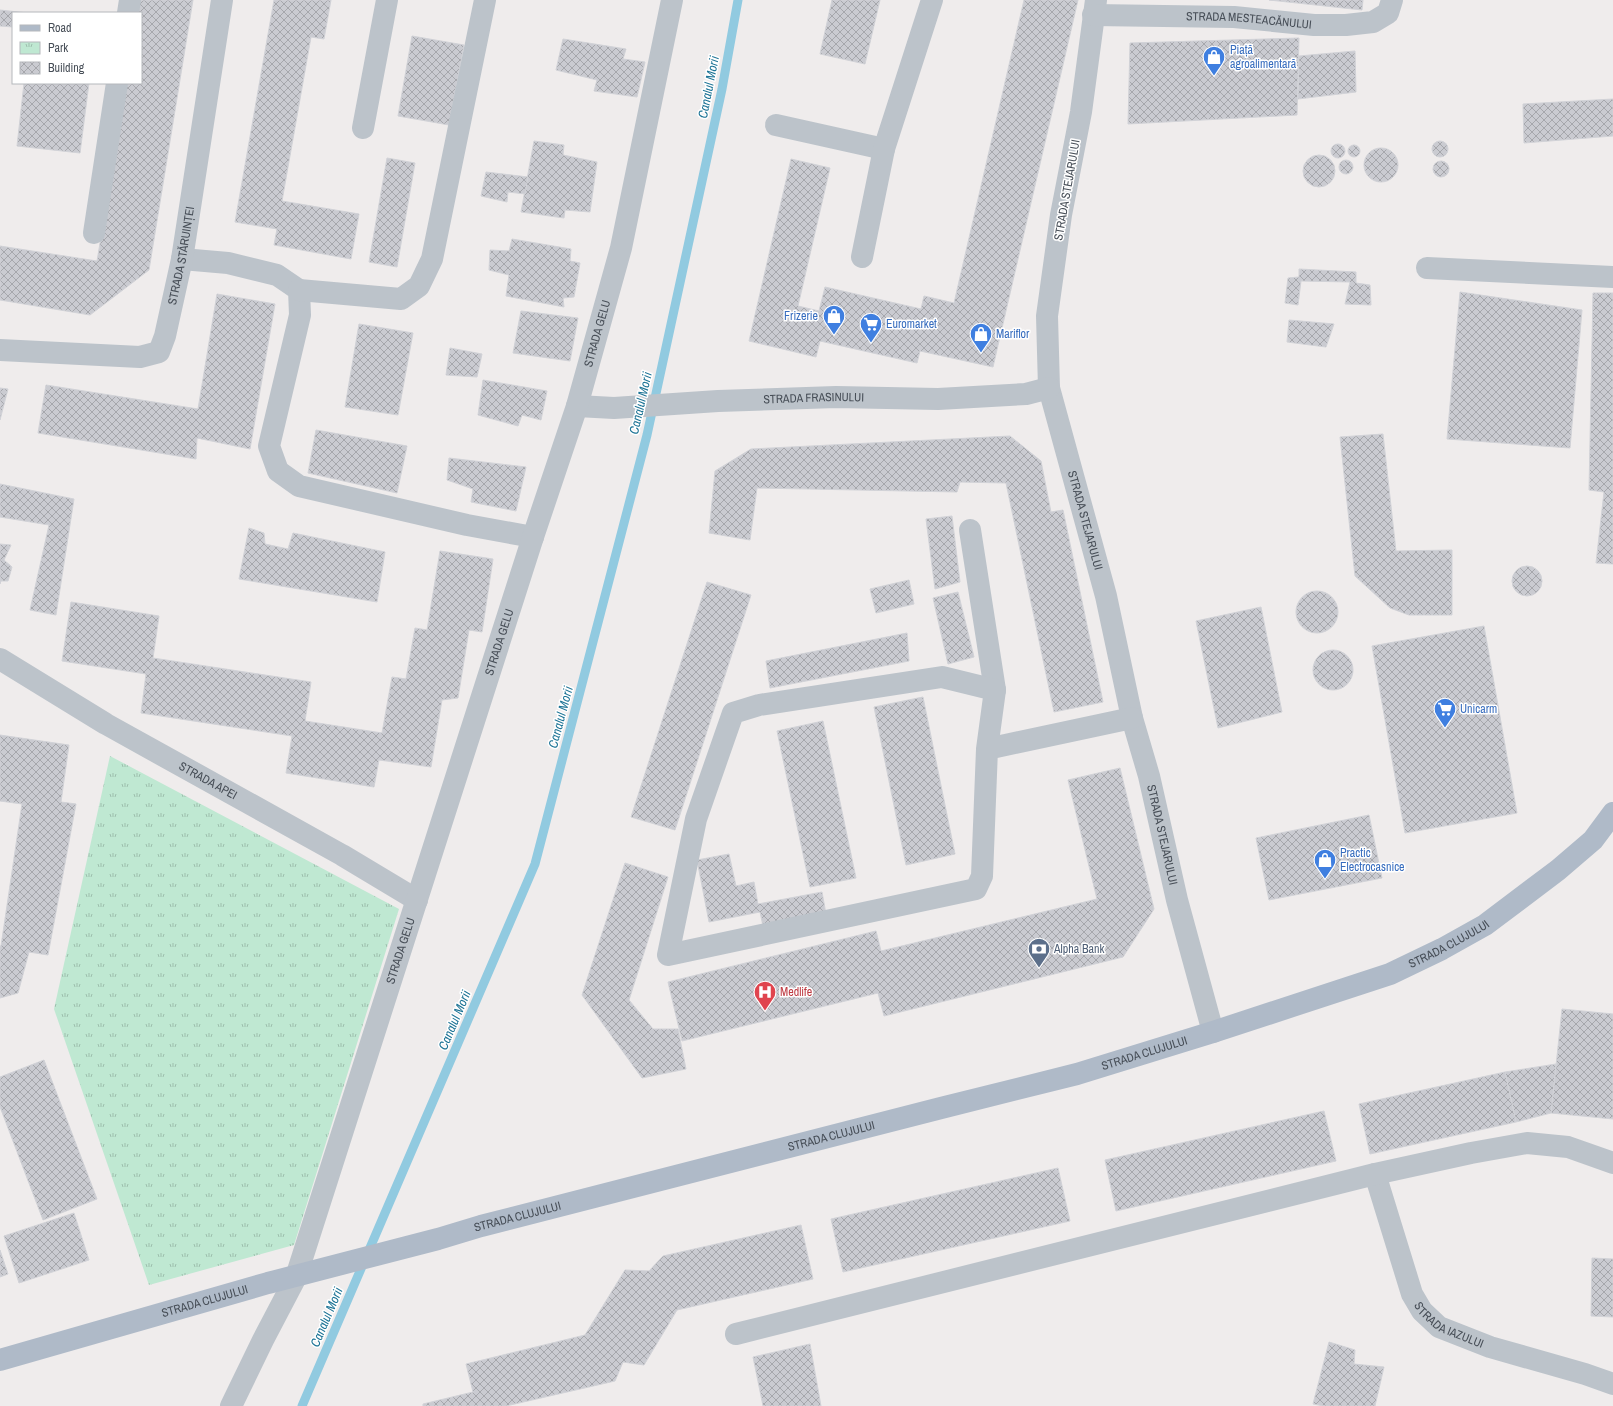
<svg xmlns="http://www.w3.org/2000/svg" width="1613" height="1406" viewBox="0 0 1613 1406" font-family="'Archivo Narrow',sans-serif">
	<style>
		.park { fill: url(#park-tufts) }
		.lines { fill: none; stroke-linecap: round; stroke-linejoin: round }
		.stream { stroke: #91cae0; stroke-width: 9 }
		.building { fill: url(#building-cross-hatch); stroke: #d1d2d7 }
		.minor { stroke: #bcc3ca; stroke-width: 22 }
		.major { stroke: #afbac8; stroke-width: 22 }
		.labels { text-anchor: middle; stroke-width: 3; stroke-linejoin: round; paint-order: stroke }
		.street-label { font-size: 12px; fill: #474e57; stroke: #fff }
		.shop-label { font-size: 12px; fill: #366cbe; stroke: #fff; text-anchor: start }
		.service-label { font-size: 12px; fill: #4e5e75; stroke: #fff; text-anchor: start }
		.health-label { font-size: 12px; fill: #be3a42; stroke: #fff; text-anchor: start }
		.water-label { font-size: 13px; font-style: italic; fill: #1c7395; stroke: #fff }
	</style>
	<defs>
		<pattern id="park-tufts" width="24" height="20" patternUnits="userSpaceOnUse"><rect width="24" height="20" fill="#bfe8d2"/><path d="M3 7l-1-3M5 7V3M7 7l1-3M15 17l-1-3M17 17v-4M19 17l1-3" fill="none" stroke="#9dbead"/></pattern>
		<pattern id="building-cross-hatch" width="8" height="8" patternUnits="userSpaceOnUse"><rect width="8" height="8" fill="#cacbd1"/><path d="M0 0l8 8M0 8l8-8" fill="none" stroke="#a6a7ac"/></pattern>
	</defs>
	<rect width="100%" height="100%" fill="#efecec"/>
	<path class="park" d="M110,756L399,909L294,1245L149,1285L54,1009Z"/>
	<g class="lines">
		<path class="stream" d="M302,1406L535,864L647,435L722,89L738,0"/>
	</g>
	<g class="building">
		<path d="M140,0H193L149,270L90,315L0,300V246L97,261L127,83H141V13H138Z"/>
		<path d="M274,0H331L324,39L311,37L282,201L359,214L351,259L274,245L277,229L235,222Z"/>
		<path d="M832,0H880L865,64L820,54Z"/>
		<path d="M1024,0H1078L993,367L920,351L917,363L820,341L816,357L749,341L791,159L830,168L798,306L819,311L825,287L921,309L924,296L954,303Z"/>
		<path d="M1269,0H1363L1362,10Z"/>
		<path d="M0,10L28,13H13V27L0,26Z"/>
		<path d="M412,36L464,45L449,125L398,116Z"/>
		<path d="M1299,38L1297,115L1128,124L1130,43Z"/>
		<path d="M563,39L626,49L623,59L645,62L637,97L594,91L597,80L556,70Z"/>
		<path d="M1355,51L1356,92L1298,99L1299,56Z"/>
		<path d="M24,83H89L80,153L17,146Z"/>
		<path d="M1613,99V136L1524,143L1523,104Z"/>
		<circle cx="1440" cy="149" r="8"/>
		<path d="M534,141L564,145L563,155L597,162L590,212L565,210L564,218L521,212Z"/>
		<circle cx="1338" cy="151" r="7"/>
		<circle cx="1354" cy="151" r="6"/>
		<circle cx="1381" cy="165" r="17"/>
		<circle cx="1319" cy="171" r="16"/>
		<path d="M387,158L415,163L397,267L369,262Z"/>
		<circle cx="1346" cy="167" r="7"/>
		<circle cx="1441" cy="169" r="8"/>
		<path d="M486,172L528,177L525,194L508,192L507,202L481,196Z"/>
		<path d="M512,239L571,249L570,261L580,263L574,297L563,298L564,307L506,296L509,275L489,270L490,250L509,251Z"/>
		<path d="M1299,269L1356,272V283L1370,285L1371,305L1345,304L1350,282L1301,281L1298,305L1285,303L1288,278L1299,277Z"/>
		<path d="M1460,292L1582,310L1570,448L1447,439Z"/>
		<path d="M1593,293H1613V564L1596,563L1604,492L1589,490Z"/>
		<path d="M217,294L275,304L250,449L197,438L196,459L38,433L46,385L198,409Z"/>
		<path d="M521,311L578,318L570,361L513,353Z"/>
		<path d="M1289,320L1334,324L1326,347L1287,342Z"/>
		<path d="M359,324L413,333L398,415L345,407Z"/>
		<path d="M450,348L482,354L477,377L446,375Z"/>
		<path d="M483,380L547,391L541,420L522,415L518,426L478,415Z"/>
		<path d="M0,388L8,389L0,420Z"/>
		<path d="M316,430L407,446L397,493L308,473Z"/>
		<path d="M1383,434L1396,551L1452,550V615H1409L1390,608L1355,576L1340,437Z"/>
		<path d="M1010,436L1041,461L1051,512L1063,510L1103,702L1054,712L1006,483L960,482L957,492L757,488L750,540L709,533L715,471L751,449Z"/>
		<path d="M449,458L526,467L516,511L471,502L473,489L447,480Z"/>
		<path d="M0,484L74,499L56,615L30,610L49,525L0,517Z"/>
		<path d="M952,516L960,582L935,589L926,519Z"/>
		<path d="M249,528L264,533L265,544L288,549L293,533L385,552L377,602L239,579Z"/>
		<path d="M0,544L11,545L4,560L12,567L8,581H1L0,584Z"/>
		<path d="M440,551L493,559L482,632L469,630L458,698L442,700L431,767L379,760L374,787L286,773L292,736L141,713L146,674L62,661L71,602L159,616L153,658L311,682L305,721L382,733L392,677L406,679L415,628L427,630Z"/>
		<circle cx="1527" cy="581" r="15"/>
		<path d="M909,580L914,604L876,613L870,589Z"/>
		<path d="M707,582L751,595L675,830L631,817Z"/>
		<circle cx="1317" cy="612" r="21"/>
		<path d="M958,592L974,657L948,664L933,598Z"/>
		<path d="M1261,607L1282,712L1218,728L1196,621Z"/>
		<path d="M1484,626L1517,813L1405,833L1372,646Z"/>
		<path d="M907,633L909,661L770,688L766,661Z"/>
		<circle cx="1333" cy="670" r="20"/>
		<path d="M923,697L955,854L906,865L874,707Z"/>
		<path d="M823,721L856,878L810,887L777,731Z"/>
		<path d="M0,735L69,745L61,802L76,804L48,955L29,952L18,993L0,998V946H1L22,804L0,801Z"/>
		<path d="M1120,768L1154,909L1123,957L884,1016L878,993L682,1041L668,982L876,931L881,951L1097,899L1068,780Z"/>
		<path d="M1369,815L1382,878L1269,900L1256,838Z"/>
		<path d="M729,854L736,886L754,882L758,904L822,892L826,914L763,926L760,912L709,922L697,860Z"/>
		<path d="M625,863L668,877L629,1000L653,1029H678L686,1069L642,1078L582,995Z"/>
		<path d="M1562,1009L1613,1014V1119L1551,1113Z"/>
		<path d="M44,1060L97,1199L43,1220L0,1107V1077Z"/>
		<path d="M1556,1064L1551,1113L1516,1122L1505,1072Z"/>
		<path d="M1505,1072L1516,1122L1370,1154L1359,1104Z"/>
		<path d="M1324,1111L1336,1161L1116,1211L1105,1160Z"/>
		<path d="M1058,1168L1070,1221L843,1272L831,1219Z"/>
		<path d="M74,1213L89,1260L19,1283L4,1236Z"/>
		<path d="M801,1225L813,1279L677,1310L644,1365L623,1362L615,1381L506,1406H423V1404L473,1392L466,1364L585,1335L625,1270L649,1271L663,1256Z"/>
		<path d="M0,1250L8,1274L0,1277Z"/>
		<path d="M1592,1258L1613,1259V1317L1591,1316Z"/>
		<path d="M1329,1342L1355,1350L1354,1364L1384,1367L1375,1406H1324L1313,1404Z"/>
		<path d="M810,1344L821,1406H763L753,1357Z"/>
	</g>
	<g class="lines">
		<g class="minor">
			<path id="s1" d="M1096,0L1081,112L1061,215L1047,316L1049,388L1106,596L1132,718L1149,776L1177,900L1213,1032"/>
			<path d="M128,13L130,0"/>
			<path id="s2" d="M1093,15L1234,17L1314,25H1346L1373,22L1388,13L1392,0"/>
			<path d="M776,125L884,149"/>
			<path d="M363,128L387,0"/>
			<path d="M94,233L117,83"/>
			<path d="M862,257L884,149L932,0"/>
			<path d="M182,259L228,263L277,275L299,290L300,315L269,446L278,471L299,486L467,525L533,537"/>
			<path d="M1427,268L1613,277"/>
			<path d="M299,290L401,299L419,286L432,259L485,0"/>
			<path id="s3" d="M0,350L140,357L159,352L165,336L182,259L222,0"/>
			<path id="s4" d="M577,406L614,408L718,401L836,397L938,399L1026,394L1049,388"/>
			<path d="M970,530L995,690"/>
			<path id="s5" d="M0,659L106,724L342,855L417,900"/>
			<path d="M987,749L982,876L976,889L668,955L696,819L733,713L759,705L942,677L995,690L987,749L1132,718"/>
			<path id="s6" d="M1375,1174L1412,1294L1422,1311L1439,1327L1490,1347L1585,1374L1613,1384"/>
			<path d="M736,1334L1375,1174L1471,1153L1527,1143L1568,1147L1613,1163"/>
			<path id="s7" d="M231,1406L263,1340L296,1277L533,537L577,406L621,248L672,0"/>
		</g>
		<path class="major" id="s8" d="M0,1360L268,1283L438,1239L481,1226L941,1108L1077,1074L1213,1032L1390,974L1442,949L1485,925L1558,870L1593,840L1613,813"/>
	</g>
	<defs>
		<g id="shop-pin" transform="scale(1.15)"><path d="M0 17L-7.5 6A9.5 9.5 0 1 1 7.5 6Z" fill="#3f7fe0" stroke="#fff"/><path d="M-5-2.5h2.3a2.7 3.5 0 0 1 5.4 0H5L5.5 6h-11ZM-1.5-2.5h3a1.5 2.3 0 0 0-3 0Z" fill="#fff"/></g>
		<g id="supermarket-pin" transform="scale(1.15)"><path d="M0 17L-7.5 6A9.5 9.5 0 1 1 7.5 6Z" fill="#3f7fe0" stroke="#fff"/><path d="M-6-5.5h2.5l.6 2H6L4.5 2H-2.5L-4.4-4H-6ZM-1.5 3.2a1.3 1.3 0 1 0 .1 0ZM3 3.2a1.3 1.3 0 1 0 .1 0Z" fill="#fff"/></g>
		<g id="bank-pin" transform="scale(1.15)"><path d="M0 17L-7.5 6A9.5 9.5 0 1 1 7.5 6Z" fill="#5c6f8a" stroke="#fff"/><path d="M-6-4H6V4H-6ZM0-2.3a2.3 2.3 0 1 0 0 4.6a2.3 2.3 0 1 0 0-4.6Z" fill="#fff"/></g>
		<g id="hospital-pin" transform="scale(1.15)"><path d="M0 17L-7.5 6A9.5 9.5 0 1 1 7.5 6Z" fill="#e0444e" stroke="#fff"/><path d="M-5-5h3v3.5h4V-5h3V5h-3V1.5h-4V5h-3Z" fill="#fff"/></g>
	</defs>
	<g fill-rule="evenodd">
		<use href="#shop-pin" x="1214" y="57"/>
		<use href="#shop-pin" x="834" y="316"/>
		<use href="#supermarket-pin" x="871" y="324"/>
		<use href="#shop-pin" x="981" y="334"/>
		<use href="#supermarket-pin" x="1445" y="709"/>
		<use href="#shop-pin" x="1325" y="860"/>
		<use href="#bank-pin" x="1039" y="949"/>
		<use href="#hospital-pin" x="765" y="992"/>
	</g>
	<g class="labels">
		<g class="street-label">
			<text dy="4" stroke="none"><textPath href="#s2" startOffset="156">STRADA MESTEACĂNULUI</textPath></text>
			<text transform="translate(1067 190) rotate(-80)" y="4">STRADA STEJARULUI</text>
			<text dy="4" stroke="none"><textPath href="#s3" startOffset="259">STRADA STĂRUINȚEI</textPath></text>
			<text dy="4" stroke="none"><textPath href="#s7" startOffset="1135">STRADA GELU</textPath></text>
			<text dy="4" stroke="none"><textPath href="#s4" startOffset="237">STRADA FRASINULUI</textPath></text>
			<text dy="4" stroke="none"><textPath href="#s1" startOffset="529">STRADA STEJARULUI</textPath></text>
			<text dy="4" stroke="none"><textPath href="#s7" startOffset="811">STRADA GELU</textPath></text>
			<text dy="4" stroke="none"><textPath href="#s5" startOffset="241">STRADA APEI</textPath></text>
			<text dy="4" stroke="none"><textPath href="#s1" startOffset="853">STRADA STEJARULUI</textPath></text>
			<text dy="4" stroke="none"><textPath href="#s8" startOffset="1509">STRADA CLUJULUI</textPath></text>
			<text dy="4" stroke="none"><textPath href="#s7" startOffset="487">STRADA GELU</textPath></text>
			<text dy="4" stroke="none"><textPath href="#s8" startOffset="1185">STRADA CLUJULUI</textPath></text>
			<text dy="4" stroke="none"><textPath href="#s8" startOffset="861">STRADA CLUJULUI</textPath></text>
			<text dy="4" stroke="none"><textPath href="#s8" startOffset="537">STRADA CLUJULUI</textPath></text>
			<text dy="4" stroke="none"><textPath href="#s8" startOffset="213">STRADA CLUJULUI</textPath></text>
			<text dy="4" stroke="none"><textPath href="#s6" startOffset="176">STRADA IAZULUI</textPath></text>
		</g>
		<g class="shop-label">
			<text x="1230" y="54">Piață<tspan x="1230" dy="14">agroalimentară</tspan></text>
			<text x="818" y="320" text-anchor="end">Frizerie</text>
			<text x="886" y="328">Euromarket</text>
			<text x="996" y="338">Mariflor</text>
			<text x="1460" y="713">Unicarm</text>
			<text x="1340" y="857">Practic<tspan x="1340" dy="14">Electrocasnice</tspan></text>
		</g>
		<g class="service-label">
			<text x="1054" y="953">Alpha Bank</text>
		</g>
		<g class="health-label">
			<text x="780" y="996">Medlife</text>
		</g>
		<g class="water-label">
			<text transform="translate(708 87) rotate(-79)" y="5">Canalul Morii</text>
			<text transform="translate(640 403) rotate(-77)" y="5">Canalul Morii</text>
			<text transform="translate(560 717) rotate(-75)" y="5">Canalul Morii</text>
			<text transform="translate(454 1020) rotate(-67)" y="5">Canalul Morii</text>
			<text transform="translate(326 1317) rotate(-67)" y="5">Canalul Morii</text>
		</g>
	</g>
	<rect x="12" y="12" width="130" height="72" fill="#ffffff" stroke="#b5b8bc"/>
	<rect x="20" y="25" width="20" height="6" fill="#afbac8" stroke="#b5b8bc"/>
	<text x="48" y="32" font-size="12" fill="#474e57">Road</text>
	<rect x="20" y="42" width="20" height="12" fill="url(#park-tufts)" stroke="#b5b8bc"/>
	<text x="48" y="52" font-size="12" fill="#474e57">Park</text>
	<rect x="20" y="62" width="20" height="12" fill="url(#building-cross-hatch)" stroke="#b5b8bc"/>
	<text x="48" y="72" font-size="12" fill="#474e57">Building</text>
</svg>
